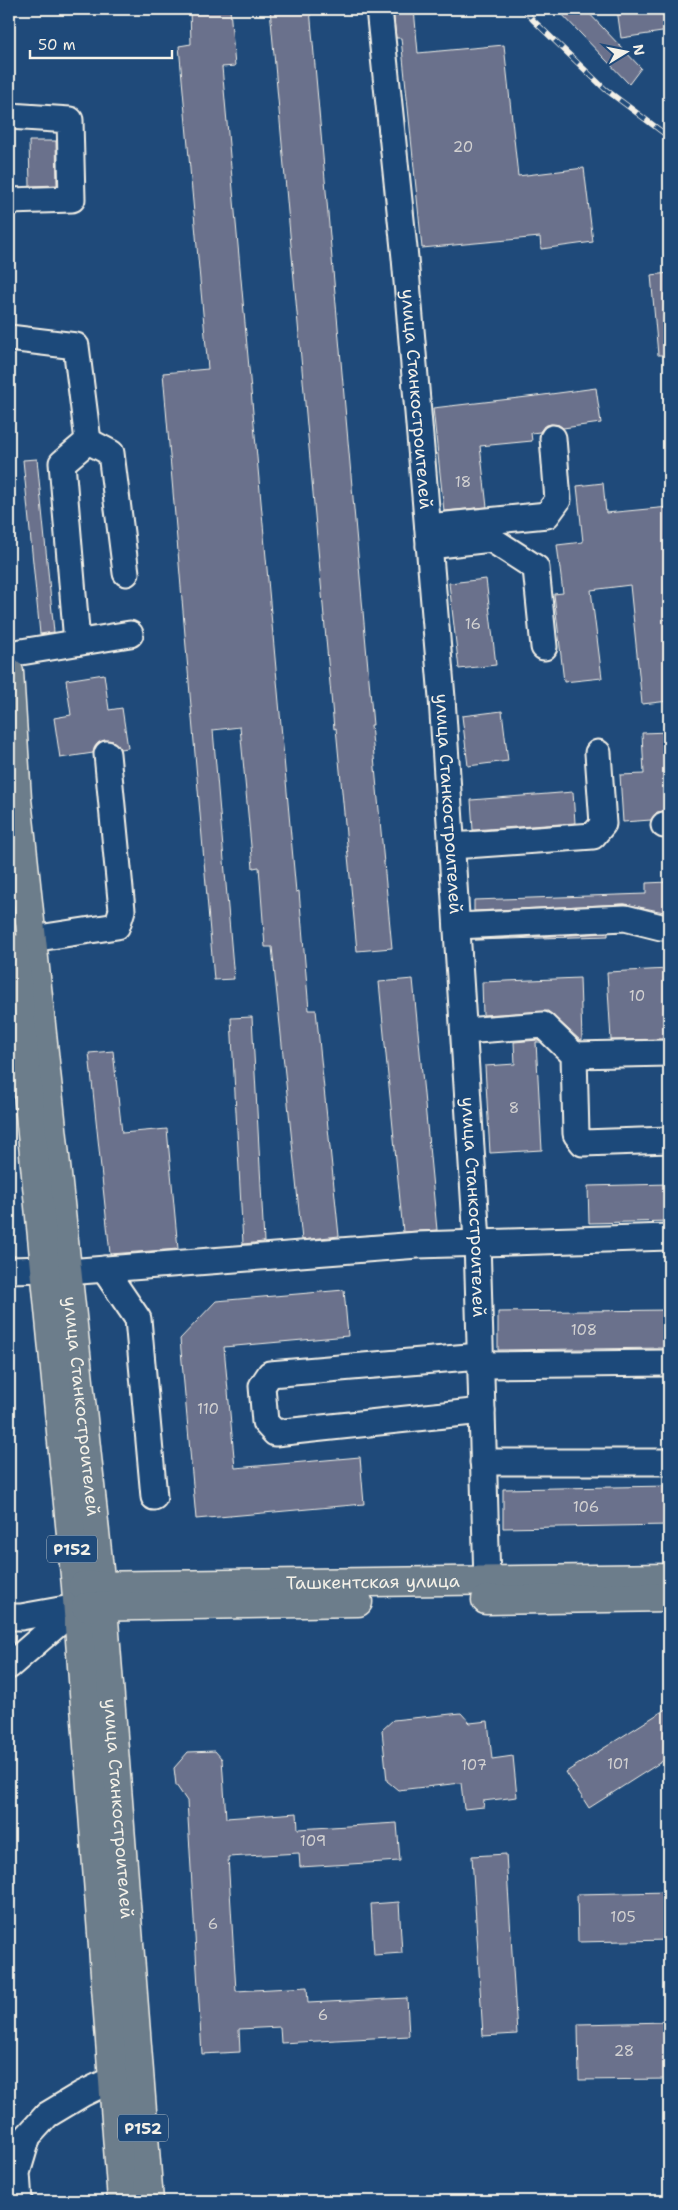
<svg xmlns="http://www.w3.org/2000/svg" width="678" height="2210" viewBox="0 0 678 2210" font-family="'Shantell Sans',sans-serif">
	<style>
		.building { fill: #6a718c; stroke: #f4f1e8 }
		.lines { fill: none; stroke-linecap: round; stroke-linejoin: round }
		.minor-casing { stroke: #f4f1e8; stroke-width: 29 }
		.major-casing { stroke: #f4f1e8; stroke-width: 31 }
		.minor { stroke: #1f4a7a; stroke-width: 25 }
		.major { stroke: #6c7d8b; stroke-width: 28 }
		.rail-casing { stroke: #f4f1e8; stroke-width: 5.5 }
		.rail { stroke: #1f4a7a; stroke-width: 4; stroke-dasharray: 11; stroke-linecap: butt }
		.labels { text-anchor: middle; stroke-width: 5; stroke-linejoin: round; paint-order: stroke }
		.number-label { font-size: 15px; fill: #d2d1d1 }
		.shield { fill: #1f4a7a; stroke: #b4bfc7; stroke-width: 1 }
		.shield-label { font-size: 16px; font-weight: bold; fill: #f4f1e8 }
		.street-label { font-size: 18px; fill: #f4f1e8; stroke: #1f4a7a }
	</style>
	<rect width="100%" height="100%" fill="#1f4a7a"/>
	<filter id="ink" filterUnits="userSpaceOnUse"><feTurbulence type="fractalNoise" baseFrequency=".02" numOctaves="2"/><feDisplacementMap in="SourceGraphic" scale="10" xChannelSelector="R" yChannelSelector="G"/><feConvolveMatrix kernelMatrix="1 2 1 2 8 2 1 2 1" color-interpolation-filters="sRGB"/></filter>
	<g filter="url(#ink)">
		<g class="building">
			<path d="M190,9H230L235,66L222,67L296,892L299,891L309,1010H316L339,1236L302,1240L272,947H265L259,867L253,868L240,727L213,730L234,979L214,980L163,373L208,369L179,46L191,44Z"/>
			<path d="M270,9H310L373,725H371L392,948L357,951L336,728L334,729Z"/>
			<path d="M393,9H414L418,53L504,45L518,176L584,168L593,242L541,249L540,237L422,248L401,38H396Z"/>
			<path d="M557,9H585L641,68L629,84Z"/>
			<path d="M617,9H669V31L621,38Z"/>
			<path d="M29,141H56L57,185L30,186Z"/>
			<path d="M669,273V355H658L651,275Z"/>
			<path d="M596,388L601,423L563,428L559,425L551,424L544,426L540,432L531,433L532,441L480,446L487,507L444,511L433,408L536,396Z"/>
			<path d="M37,459L54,632L40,634L23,460Z"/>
			<path d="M603,483L606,513L669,507V701L642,704L630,585L591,590L602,678L564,682L554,594L563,593L557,545L583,542L577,486Z"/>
			<path d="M486,579L496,665L459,669L449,583Z"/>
			<path d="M104,674L109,710L122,708L128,748L120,749L113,741L105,740L98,743L93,753L60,758L54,718L71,715L66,680Z"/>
			<path d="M502,711L508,761L468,766L462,716Z"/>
			<path d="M669,732V811L657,812L651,820L623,822L620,775L644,774L642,733Z"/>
			<path d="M573,792L575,823L473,830L471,800Z"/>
			<path d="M669,882V913L624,904L474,911V900L646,894V883Z"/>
			<path d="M608,933V936L475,940Z"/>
			<path d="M669,969V1039L611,1040L607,972Z"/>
			<path d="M580,978L582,1040H580L548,1011L483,1015L482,982Z"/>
			<path d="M413,979L437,1230L403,1232L379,982Z"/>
			<path d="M252,1017L264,1242L243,1244L231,1018Z"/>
			<path d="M538,1040L540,1042H536L542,1150L490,1153L485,1066L515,1064L514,1042Z"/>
			<path d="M113,1051L122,1133L167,1129L178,1249L110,1254L89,1053Z"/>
			<path d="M669,1184V1221L589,1223L588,1186Z"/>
			<path d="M344,1290L348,1336L224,1347L235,1468L360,1457L364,1504L196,1519L180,1339L216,1301Z"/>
			<path d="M669,1310V1348L498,1350V1312Z"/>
			<path d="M669,1486V1525L503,1528V1489Z"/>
			<path d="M669,1707V1757L589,1808L566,1772Z"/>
			<path d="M461,1713L470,1723L488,1721L492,1759L513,1756L517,1797L483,1801L484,1807L464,1809L461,1783L398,1790L387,1781L382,1730L393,1720Z"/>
			<path d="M215,1751L222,1759L226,1818L297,1813L298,1829L397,1823L400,1861L300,1867L299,1853L228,1857L236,1991L307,1987L308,2003L407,1998L409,2036L281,2043L280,2027L239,2029L240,2052L202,2054L187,1801L176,1785L174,1768L188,1752Z"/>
			<path d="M506,1854L517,2034L483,2036L472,1856Z"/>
			<path d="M669,1892V1940L578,1942L577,1894Z"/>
			<path d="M399,1902L402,1953L374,1955L371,1904Z"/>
			<path d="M669,2022V2079L579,2080L578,2024Z"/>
		</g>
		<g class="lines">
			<g class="minor-casing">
				<g id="minor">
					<path id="s1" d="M379,9L405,258L442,698L477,1241L487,1581"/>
					<path d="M9,116L70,120L72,199L9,201"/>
					<path d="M9,338L76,346L88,441L62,463L77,642"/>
					<path d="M88,441L111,453L126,573"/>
					<path d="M428,527L547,515L558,500L553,438"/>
					<path d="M429,546L491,539L536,568L544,647"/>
					<path d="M9,654L130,634"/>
					<path d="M664,825H669"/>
					<path d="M452,846L593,836L603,824L598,753"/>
					<path d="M457,926L625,918L661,927H669"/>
					<path d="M32,939L117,926L122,910L107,754"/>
					<path d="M464,1031L543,1025L574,1055L576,1134L583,1143L669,1140"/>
					<path d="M574,1055L669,1053"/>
					<path d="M104,1269L138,1319L154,1497"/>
					<path d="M9,1270L46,1269"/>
					<path d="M67,1272L418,1245L669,1237"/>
					<path d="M480,1356L270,1374L262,1386L265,1422L275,1433L482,1411"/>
					<path d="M481,1365L669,1363"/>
					<path d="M483,1462H669"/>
					<path d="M9,1617H21L77,1607"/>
					<path d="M9,1666L77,1607"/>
					<path d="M19,2201L17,2173L28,2136L47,2115L82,2094L113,2079"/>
				</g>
			</g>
			<g class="major-casing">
				<g id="major">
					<path id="s2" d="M9,672L17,799L103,1607L149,2201"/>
					<path d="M14,949L76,1586L122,2201"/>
					<path id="s3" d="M83,1586L669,1578"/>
					<path d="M486,1600L669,1597"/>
					<path d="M86,1607L358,1602"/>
				</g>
			</g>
			<use href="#minor" class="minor"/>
			<use href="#major" class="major"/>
			<g class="rail-casing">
				<path id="rail" d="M524,9L533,20L605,89L669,137"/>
			</g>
			<use href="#rail" class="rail"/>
		</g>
	</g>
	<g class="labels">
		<g class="number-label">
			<text x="463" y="152">20</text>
			<text x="463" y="487">18</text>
			<text x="473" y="629">16</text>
			<text x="637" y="1001">10</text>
			<text x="514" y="1113">8</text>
			<text x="584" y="1335">108</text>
			<text x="208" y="1414">110</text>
			<text x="586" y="1512">106</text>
			<text x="618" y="1769">101</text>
			<text x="474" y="1770">107</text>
			<text x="313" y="1846">109</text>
			<text x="623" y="1922">105</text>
			<text x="213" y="1929">6</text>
			<text x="323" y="2020">6</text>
			<text x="624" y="2056">28</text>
		</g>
		<g class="shield">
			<rect x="47" y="1535.5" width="50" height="27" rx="4"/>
			<rect x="118" y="2114.5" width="50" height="27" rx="4"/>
		</g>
		<g class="shield-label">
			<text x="72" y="1555">Р152</text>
			<text x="143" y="2134">Р152</text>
		</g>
		<g class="street-label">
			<text dy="6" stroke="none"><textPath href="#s1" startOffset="392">улица Станкостроителей</textPath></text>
			<text dy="6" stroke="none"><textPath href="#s1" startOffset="798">улица Станкостроителей</textPath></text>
			<text dy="6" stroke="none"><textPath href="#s1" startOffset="1202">улица Станкостроителей</textPath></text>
			<text dy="6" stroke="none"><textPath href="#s2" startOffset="738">улица Станкостроителей</textPath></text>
			<text dy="6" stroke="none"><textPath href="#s3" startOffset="290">Ташкентская улица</textPath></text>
			<text dy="6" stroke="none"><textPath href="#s2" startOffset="1142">улица Станкостроителей</textPath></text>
		</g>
	</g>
	<rect width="678" height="2210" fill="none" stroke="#1f4a7a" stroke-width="30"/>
	<rect x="15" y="15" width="648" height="2180" fill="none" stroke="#f4f1e8" stroke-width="2" filter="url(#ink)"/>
	<g transform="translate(626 52) rotate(80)" stroke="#1f4a7a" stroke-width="4" paint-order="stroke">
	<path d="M0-4L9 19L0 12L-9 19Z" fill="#f4f1e8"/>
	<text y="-8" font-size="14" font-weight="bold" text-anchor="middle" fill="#f4f1e8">N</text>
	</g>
	<path d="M30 50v8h142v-8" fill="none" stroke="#f4f1e8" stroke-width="2.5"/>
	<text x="38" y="50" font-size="15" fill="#f4f1e8" stroke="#1f4a7a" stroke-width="4" paint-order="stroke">50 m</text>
</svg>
